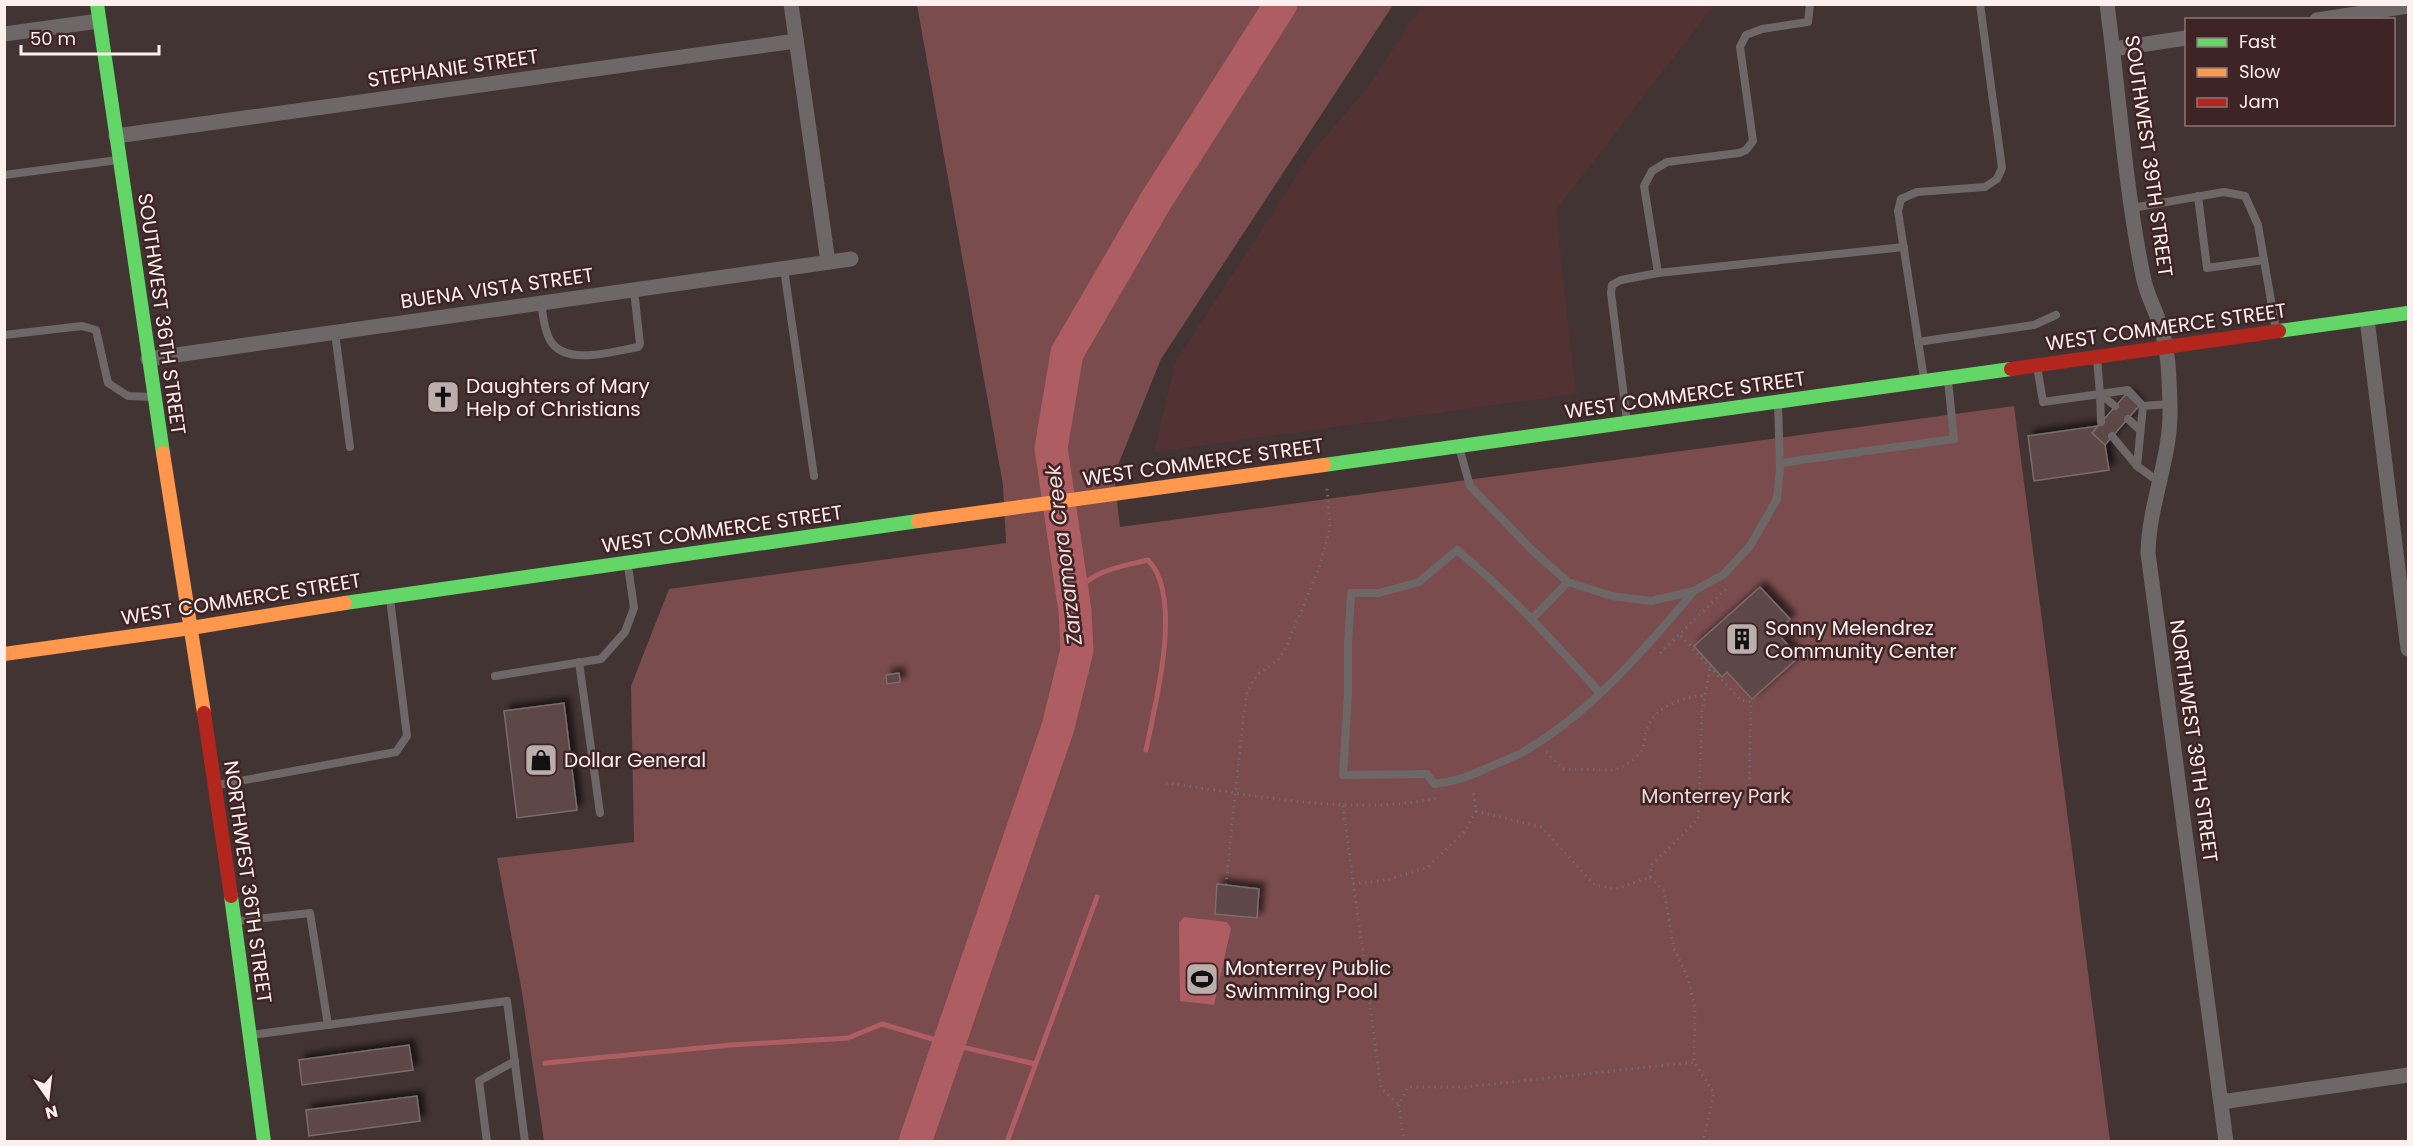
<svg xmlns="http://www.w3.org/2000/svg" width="2413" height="1146" viewBox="0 0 2413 1146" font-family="Poppins,sans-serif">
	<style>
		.built { fill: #523233 }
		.green { fill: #7a4c4d }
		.water { fill: #ae5d62 }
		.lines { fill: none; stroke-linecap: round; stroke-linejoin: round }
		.stream { stroke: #ae5d62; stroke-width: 5 }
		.river { stroke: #ae5d62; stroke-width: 33 }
		.building { fill: #5d4647; stroke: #796c6c; stroke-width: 1.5; filter: url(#shadow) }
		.path { stroke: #736b6b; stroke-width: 3; stroke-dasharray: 1.5 4.5; stroke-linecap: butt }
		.lane { stroke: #6d6767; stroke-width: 8 }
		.street { stroke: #6d6767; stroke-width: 15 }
		.fast { stroke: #63d668; stroke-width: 14 }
		.slow { stroke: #ff974d; stroke-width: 14 }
		.jam { stroke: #b3261e; stroke-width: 14 }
		.labels { text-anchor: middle; stroke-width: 5; stroke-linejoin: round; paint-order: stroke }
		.street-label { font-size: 20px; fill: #feefef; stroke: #3e2425 }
		.poi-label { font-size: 20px; fill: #feefef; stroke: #3e2425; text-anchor: start }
		.park-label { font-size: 20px; fill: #f0d6d6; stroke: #3e2425 }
		.water-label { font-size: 21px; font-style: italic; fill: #f2d8d8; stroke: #3e2425 }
	</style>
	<defs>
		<filter id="shadow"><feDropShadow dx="5.5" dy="-5.5" stdDeviation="3" flood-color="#0009"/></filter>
	</defs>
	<rect width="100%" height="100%" fill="#433434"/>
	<path class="built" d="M1422,4L1714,5L1556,210L1576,394L1154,452L1176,361L1311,154L1368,87Z"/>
	<path class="green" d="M917,5H1393L1161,359L1114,475L1120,527L2014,406L2110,1141H544L522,992L497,858L634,842L631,686L669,589L1006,543L1003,485Z"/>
	<path class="water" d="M1184,917L1227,922L1231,928L1214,1005L1180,1001L1179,923Z"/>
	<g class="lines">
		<g class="stream">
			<path d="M1073,595C1092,570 1119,567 1148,560C1184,596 1155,705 1146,750"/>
			<path d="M545,1063L731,1045L848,1038L882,1024L949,1044L1035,1064"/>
			<path d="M1007,1142L1097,897"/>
		</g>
		<path class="river" d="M915,1142L1058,727L1077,650L1075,611L1051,448L1067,353L1155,202L1281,4"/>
	</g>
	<g class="building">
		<path d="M2126,394L2139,406L2105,445L2092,433Z"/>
		<path d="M2098,426L2092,433L2105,445L2109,470L2034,481L2028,436Z"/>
		<path d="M1760,587L1790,619L1776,632L1799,657L1752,699L1727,672L1722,677L1694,646Z"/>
		<path d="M899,673L900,682L887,684L886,675Z"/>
		<path d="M564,703L577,810L517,818L504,711Z"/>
		<path d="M1217,884L1259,889L1257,918L1215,914Z"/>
		<path d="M409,1045L413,1070L302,1085L299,1060Z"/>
		<path d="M417,1096L420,1121L309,1136L306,1110Z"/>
	</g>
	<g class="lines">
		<g class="path">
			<path d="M1660,653L1726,589"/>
			<path d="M1546,752L1563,769L1614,770C1625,767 1639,757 1643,747C1645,740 1645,731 1649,724C1658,706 1685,696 1705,696"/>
			<path d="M1166,783C1251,794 1352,817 1436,798"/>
			<path d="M1699,796L1702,712L1710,667"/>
			<path d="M1343,806L1381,1088L1399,1105"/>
			<path d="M1476,811L1541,827L1595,885L1616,889L1650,877L1664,891L1674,949L1688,979L1695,1008L1694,1062L1714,1093L1703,1142"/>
			<path d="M1650,877L1652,865L1698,819L1699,796L1749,797L1751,702L1741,700L1679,634"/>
			<path d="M1353,884L1387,880L1428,867L1466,830L1476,811L1473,790"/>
			<path d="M1226,885L1242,729L1247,692L1256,676L1278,660L1284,652L1319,568L1330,528L1327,487"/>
			<path d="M1404,1142L1399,1105L1408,1087H1466L1694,1062"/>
		</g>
		<g class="lane">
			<path d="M4,175L118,160"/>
			<path d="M2198,196L2207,268L2264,260"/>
			<path d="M2132,208L2224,192L2245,196L2258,225L2276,330"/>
			<path d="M784,269L814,476"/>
			<path d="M1658,273L1644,186L1652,171L1667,162L1739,153L1746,150L1753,141L1740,47L1746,35L1762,29L1808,22L1810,4"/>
			<path d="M541,303C543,315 544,330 550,340C565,367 614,351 638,347L640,344L634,290"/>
			<path d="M335,333L350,447"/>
			<path d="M4,335L82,326L96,330L108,383L128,396L153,397"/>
			<path d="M1918,342L2034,325L2056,315"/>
			<path d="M2037,366L2043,402L2100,394L2097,358"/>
			<path d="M1924,379L1898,211L1901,199L1917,192L1985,187L1997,179L2002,168L1980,4"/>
			<path d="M2100,394L2128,390L2143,406"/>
			<path d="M2100,394L2101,422"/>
			<path d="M2100,394L2115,406"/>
			<path d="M2128,419L2140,430"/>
			<path d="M1627,421L1611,293L1612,285L1621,280L1658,273L1904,247"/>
			<path d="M2112,436L2137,466"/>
			<path d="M1459,447L1470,486L1533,551L1568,582L1612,596L1651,601L1694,591L1724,574L1750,546L1777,499L1780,468L1778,403"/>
			<path d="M1780,463L1954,439L1948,380"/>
			<path d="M2159,482L2137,466L2143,406L2170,404"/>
			<path d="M1533,618L1568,582"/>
			<path d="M579,662L600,813"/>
			<path d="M495,676L601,659L625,632L634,608L628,566"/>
			<path d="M1599,692C1554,642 1509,593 1457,550L1419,582L1379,593H1351L1348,643V695L1343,775L1427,774L1434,784C1458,781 1472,775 1494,765C1505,760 1518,756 1528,749C1593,710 1645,649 1694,591"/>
			<path d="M218,785L396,752L407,736L390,599"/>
			<path d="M238,921L310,913L328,1025"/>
			<path d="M251,1035L507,1001L525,1142"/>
			<path d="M487,1142L479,1081L515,1061"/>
		</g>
		<g class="street">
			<path d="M791,4L828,262"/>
			<path d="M2107,4C2119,95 2125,187 2143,276C2146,294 2156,310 2161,328C2169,352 2169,379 2170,405C2172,456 2149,502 2148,553L2226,1142"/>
			<path d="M2317,20L2408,6"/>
			<path d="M4,34L99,21"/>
			<path d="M2113,49L2186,38"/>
			<path d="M116,136L796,41"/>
			<path d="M2367,319L2408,649"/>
			<path d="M148,359L851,259"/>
			<path d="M2221,1102L2408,1075"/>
		</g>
		<g class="fast">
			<path d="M97,4L163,453"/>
			<path d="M2279,331L2408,313"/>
			<path d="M1324,465L2011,369"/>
			<path d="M345,603L918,521"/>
			<path d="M231,896L264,1142"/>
		</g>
		<g class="slow">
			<path d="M163,453L204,713"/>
			<path d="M918,521L1324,465"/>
			<path d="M4,654L191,628L345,603"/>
		</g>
		<g class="jam">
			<path d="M2011,369L2279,331"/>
			<path d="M204,713L231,896"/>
		</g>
	</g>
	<defs>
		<g id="church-square" transform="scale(1.725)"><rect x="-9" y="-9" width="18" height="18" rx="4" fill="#bdaeae" stroke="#3e2425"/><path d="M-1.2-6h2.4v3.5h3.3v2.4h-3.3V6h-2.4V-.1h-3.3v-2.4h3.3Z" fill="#111"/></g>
		<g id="building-square" transform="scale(1.725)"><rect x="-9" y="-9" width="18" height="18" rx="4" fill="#bdaeae" stroke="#3e2425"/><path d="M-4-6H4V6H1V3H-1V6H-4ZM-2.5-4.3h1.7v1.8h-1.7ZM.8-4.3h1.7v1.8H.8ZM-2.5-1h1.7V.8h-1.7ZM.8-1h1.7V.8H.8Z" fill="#111"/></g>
		<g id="shop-square" transform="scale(1.725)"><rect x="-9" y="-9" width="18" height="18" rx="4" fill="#bdaeae" stroke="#3e2425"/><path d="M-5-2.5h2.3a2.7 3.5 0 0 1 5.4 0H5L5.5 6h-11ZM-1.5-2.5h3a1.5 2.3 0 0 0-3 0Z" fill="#111"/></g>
		<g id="stadium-square" transform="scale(1.725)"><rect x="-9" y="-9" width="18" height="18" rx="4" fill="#bdaeae" stroke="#3e2425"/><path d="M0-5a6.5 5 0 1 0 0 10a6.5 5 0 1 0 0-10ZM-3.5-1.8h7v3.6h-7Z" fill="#111"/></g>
	</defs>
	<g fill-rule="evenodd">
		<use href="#church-square" x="443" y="397"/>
		<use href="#building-square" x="1742" y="639"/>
		<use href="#shop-square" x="541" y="760"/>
		<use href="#stadium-square" x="1202" y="979"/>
	</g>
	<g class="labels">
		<g class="street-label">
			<text transform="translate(453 68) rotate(-8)" y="7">STEPHANIE STREET</text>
			<text transform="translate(2149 156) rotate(82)" y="7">SOUTHWEST 39TH STREET</text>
			<text transform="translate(497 288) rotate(-8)" y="7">BUENA VISTA STREET</text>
			<text transform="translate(162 314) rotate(82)" y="7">SOUTHWEST 36TH STREET</text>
			<text transform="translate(2166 327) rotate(-8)" y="7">WEST COMMERCE STREET</text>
			<text transform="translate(1685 395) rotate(-8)" y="7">WEST COMMERCE STREET</text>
			<text transform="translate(1203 462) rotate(-8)" y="7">WEST COMMERCE STREET</text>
			<text transform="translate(722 529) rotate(-8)" y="7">WEST COMMERCE STREET</text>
			<text transform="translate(241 599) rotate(-9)" y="7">WEST COMMERCE STREET</text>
			<text transform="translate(2194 741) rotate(82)" y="7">NORTHWEST 39TH STREET</text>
			<text transform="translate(248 882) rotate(82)" y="7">NORTHWEST 36TH STREET</text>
		</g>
		<g class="poi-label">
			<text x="466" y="393">Daughters of Mary<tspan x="466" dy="23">Help of Christians</tspan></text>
			<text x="1765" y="635">Sonny Melendrez<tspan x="1765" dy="23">Community Center</tspan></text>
			<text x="564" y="767">Dollar General</text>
			<text x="1225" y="975">Monterrey Public<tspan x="1225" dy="23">Swimming Pool</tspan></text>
		</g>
		<g class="park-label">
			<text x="1716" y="803">Monterrey Park</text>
		</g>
		<g class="water-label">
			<text transform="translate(1064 555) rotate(-97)" y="7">Zarzamora Creek</text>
		</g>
	</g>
	<rect width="2413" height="1146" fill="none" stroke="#feefef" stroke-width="12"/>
	<rect x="2185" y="18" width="210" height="108" fill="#3e2425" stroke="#8b7576" stroke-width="1.5"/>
	<rect x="2197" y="38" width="30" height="9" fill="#63d668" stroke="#8b7576" stroke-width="1.5"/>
	<text x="2239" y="48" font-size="18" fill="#feefef">Fast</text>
	<rect x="2197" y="68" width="30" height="9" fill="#ff974d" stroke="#8b7576" stroke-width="1.5"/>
	<text x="2239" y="78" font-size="18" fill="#feefef">Slow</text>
	<rect x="2197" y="98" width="30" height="9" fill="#b3261e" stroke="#8b7576" stroke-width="1.5"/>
	<text x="2239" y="108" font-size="18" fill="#feefef">Jam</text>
	<g transform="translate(48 1098) rotate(166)" stroke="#3e2425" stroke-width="4.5" paint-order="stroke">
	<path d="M0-4.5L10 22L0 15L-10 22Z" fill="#feefef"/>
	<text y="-9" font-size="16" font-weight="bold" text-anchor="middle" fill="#feefef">N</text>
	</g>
	<path d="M21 45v9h138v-9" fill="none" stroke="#feefef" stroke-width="3"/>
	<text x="30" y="45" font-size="18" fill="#feefef" stroke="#3e2425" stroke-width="4.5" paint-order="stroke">50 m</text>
</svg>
